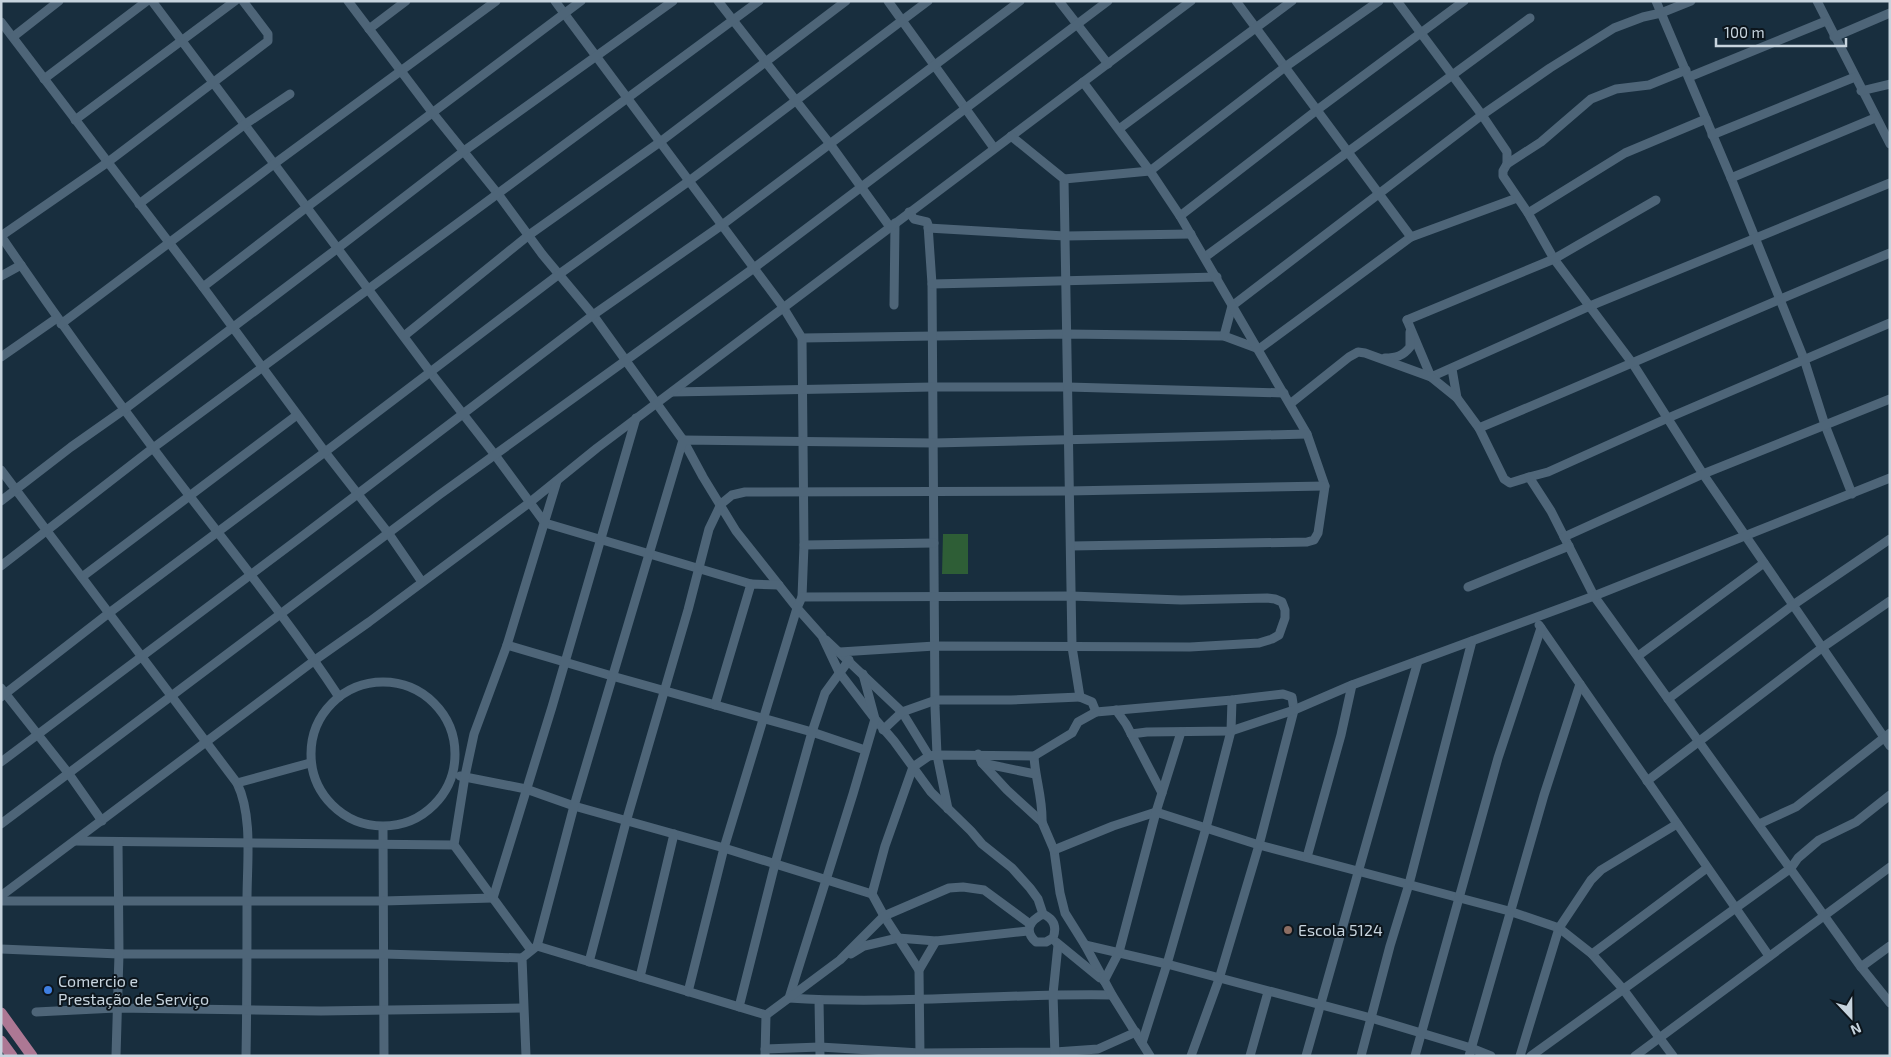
<svg xmlns="http://www.w3.org/2000/svg" width="1891" height="1057" viewBox="0 0 1891 1057" font-family="'Exo 2',sans-serif">
	<style>
		.green { fill: #2e5e36 }
		.lines { fill: none; stroke-linecap: round; stroke-linejoin: round }
		.minor { stroke: #4e6578; stroke-width: 9 }
		.major { stroke: #ac7894; stroke-width: 11 }
		.education-dot { fill: #8d6e63; stroke: #0c151c; stroke-width: 2 }
		.shop-dot { fill: #3f7fe0; stroke: #0c151c; stroke-width: 2 }
		.labels { text-anchor: middle; stroke-width: 4; stroke-linejoin: round; paint-order: stroke }
		.poi-label { font-size: 16px; fill: #c7d4de; stroke: #0c151c; text-anchor: start }
	</style>
	<rect width="100%" height="100%" fill="#182e3e"/>
	<path class="green" d="M943,534H968V574H942Z"/>
	<g class="lines">
		<g class="minor">
			<path d="M152,1L431,373L495,455L545,523L751,584"/>
			<path d="M348,1L432,112L498,194L542,254L593,315L683,440L703,477L736,531L797,608L822,636L839,672L875,719L894,741L931,792L971,831L982,844L1012,868L1030,888L1038,899L1043,914C1054,919 1057,927 1053,938L1046,942H1036C1024,931 1029,921 1043,914"/>
			<path d="M555,1L783,307L802,338L1066,334L1224,336L1259,349L1411,237"/>
			<path d="M718,1L830,144L890,227"/>
			<path d="M888,1L994,148"/>
			<path d="M1059,1L1108,64"/>
			<path d="M1236,1L1411,237L1517,198"/>
			<path d="M1397,1L1482,115L1507,152V164L1503,171V176L1528,213L1554,259L1633,364L1703,474L1890,746"/>
			<path d="M1656,1L1731,178L1804,359L1825,425L1852,494"/>
			<path d="M1817,1L1890,144"/>
			<path d="M1,22L203,287L325,452L389,534L422,582"/>
			<path d="M369,29L406,1"/>
			<path d="M13,37L59,1"/>
			<path d="M1834,37L1890,13"/>
			<path d="M1689,77L1826,21"/>
			<path d="M44,79L147,1"/>
			<path d="M1861,91L1890,84"/>
			<path d="M75,120L235,1"/>
			<path d="M1119,129L1292,1"/>
			<path d="M1712,135L1855,77"/>
			<path d="M1507,164L1541,142L1591,99L1616,89L1649,85L1686,70"/>
			<path d="M1731,178L1875,118"/>
			<path d="M1064,179L1150,171L1285,67L1379,1"/>
			<path d="M139,204L244,125L290,94"/>
			<path d="M909,212L914,219L927,222L928,225L932,284L935,707L937,755L948,809"/>
			<path d="M1528,213L1625,153L1706,119"/>
			<path d="M1180,216L1317,110L1464,1"/>
			<path d="M928,228L1065,236L1191,234"/>
			<path d="M1,236C50,308 101,379 153,448C215,531 282,610 339,697"/>
			<path d="M1,236L108,162L268,41V34L243,1"/>
			<path d="M1205,257L1530,18"/>
			<path d="M1,276L21,265"/>
			<path d="M932,284L1217,277"/>
			<path d="M203,287L307,207L581,1"/>
			<path d="M894,305L895,223"/>
			<path d="M1407,320L1431,377L1590,306L1890,183"/>
			<path d="M1407,320L1554,259L1656,200"/>
			<path d="M61,324L274,164L496,1"/>
			<path d="M404,336L529,235L660,142L846,1"/>
			<path d="M1224,336L1232,306L1482,115L1550,68L1614,28L1643,17L1661,13L1691,1"/>
			<path d="M802,338L804,545L802,597"/>
			<path d="M1,357L57,318"/>
			<path d="M1385,358C1396,358 1403,356 1410,347V332"/>
			<path d="M1452,369L1457,398"/>
			<path d="M672,392L933,387H1068L1284,393"/>
			<path d="M1290,404L1349,357L1358,352L1365,353L1431,377L1457,398L1479,428L1504,479L1510,483L1529,477L1551,511L1594,596L1861,967L1890,1003"/>
			<path d="M1479,428C1616,371 1752,310 1890,253"/>
			<path d="M1,470L237,783C253,816 247,863 247,899C247,952 247,1004 246,1056"/>
			<path d="M1529,477L1548,472L1668,418L1890,323"/>
			<path d="M1,501L71,447L125,409L338,248L464,151L673,1"/>
			<path d="M1564,537L1703,474L1890,399"/>
			<path d="M804,545L934,543"/>
			<path d="M1071,546L1307,542L1314,540L1318,533L1325,486L1307,434L1180,216L1150,171L1083,82"/>
			<path d="M1,566L153,448L759,1"/>
			<path d="M82,577L297,415"/>
			<path d="M1468,587L1569,546"/>
			<path d="M1539,625L1769,956"/>
			<path d="M826,640L902,712L929,756"/>
			<path d="M507,645L612,676L812,732L865,750"/>
			<path d="M1638,656L1764,563"/>
			<path d="M863,674L875,719L853,794L789,998C896,1005 1004,993 1112,995"/>
			<circle cx="383" cy="754" r="72"/>
			<path d="M1,688L69,774L102,821"/>
			<path d="M1,697L109,613L325,452L558,275L689,181L928,1"/>
			<path d="M1668,699L1793,605L1890,539"/>
			<path d="M715,705L751,584L779,585"/>
			<path d="M1116,710L1126,724L1162,793"/>
			<path d="M1096,712L1232,700L1283,694L1292,697L1294,710L1259,845L1219,979L1191,1056"/>
			<path d="M883,730L902,712L936,700H1011L1080,697"/>
			<path d="M1131,734L1147,732L1231,731L1294,710L1352,685L1594,596L1890,478"/>
			<path d="M978,754L982,763L1007,790L1042,822L1054,850L1060,893L1065,913L1085,945L1112,995L1150,1056"/>
			<path d="M1034,756C1035,778 1043,799 1042,822"/>
			<path d="M1,762L305,534L593,315L722,225L1020,1"/>
			<path d="M982,763L1035,774"/>
			<path d="M460,776L526,789L574,806L724,848L872,894"/>
			<path d="M1647,781L1823,647L1890,601"/>
			<path d="M237,783L310,763"/>
			<path d="M1,824L439,495L754,268L1108,1"/>
			<path d="M1759,824L1796,807L1890,733"/>
			<path d="M383,827L384,1056"/>
			<path d="M75,841L454,845"/>
			<path d="M1054,850L1113,826L1156,812L1259,845L1509,911L1559,928L1592,954L1623,989L1673,1056"/>
			<path d="M1307,857L1341,735L1352,685"/>
			<path d="M1,896L315,660L369,622L529,503L597,448L1191,1"/>
			<path d="M1,901H383L493,898L552,707L636,418"/>
			<path d="M1056,942L1100,978"/>
			<path d="M1085,945L1167,964L1371,1018L1471,1048L1491,1056"/>
			<path d="M537,946L574,806L683,440L934,443L1307,434"/>
			<path d="M1,949L119,954H384L522,958"/>
			<path d="M531,950L454,845L465,776L474,734L507,645L557,481"/>
			<path d="M851,954L864,946L898,938L936,941L1028,931"/>
			<path d="M1592,954L1707,868"/>
			<path d="M589,962L626,822L688,610L709,529L721,504L732,495L745,492L1068,491L1325,486"/>
			<path d="M1861,967L1890,946"/>
			<path d="M919,970L884,916L872,894L885,846L913,767L929,756L937,755L1034,756L1072,733L1078,722L1096,712L1092,702L1080,697L1072,647L1064,179L1011,136"/>
			<path d="M640,977L674,834"/>
			<path d="M1104,981L1119,952L1156,812L1181,732"/>
			<path d="M688,992L724,848L797,608L802,597L1071,596L1181,600L1267,598L1275,599L1282,602L1285,610V618L1279,635L1272,639L1259,643L1190,647L935,646L840,652"/>
			<path d="M819,1000L820,1056"/>
			<path d="M739,1007L775,864L812,732L825,693L849,660"/>
			<path d="M36,1012L116,1008L321,1011L523,1008"/>
			<path d="M766,1015L840,960L884,916L949,888L963,887L984,890L1030,924"/>
			<path d="M1142,1043L1167,964L1206,828L1231,731L1232,700"/>
			<path d="M765,1049L820,1047L920,1053L1055,1052L1098,1049L1136,1032"/>
			<path d="M116,1056L119,954L118,842"/>
			<path d="M526,1056L522,958L537,946L766,1015"/>
			<path d="M765,1056L766,1015"/>
			<path d="M920,1056L919,970L936,941"/>
			<path d="M1055,1056L1053,994L1058,945"/>
			<path d="M1250,1056L1268,992"/>
			<path d="M1306,1056L1418,661"/>
			<path d="M1361,1056L1390,946L1409,884L1472,641"/>
			<path d="M1415,1056L1498,758L1541,628"/>
			<path d="M1469,1056L1544,795L1580,684"/>
			<path d="M1520,1056L1559,928L1591,880L1601,870L1677,824"/>
			<path d="M1531,1056L1791,868L1798,858L1819,840L1856,822L1890,795"/>
			<path d="M1635,1056L1890,867"/>
		</g>
		<g class="major">
			<path d="M1,1013L32,1056"/>
			<path d="M1,1041L12,1056"/>
		</g>
	</g>
	<circle class="education-dot" cx="1288" cy="930" r="5"/>
	<circle class="shop-dot" cx="48" cy="990" r="5"/>
	<g class="labels">
		<g class="poi-label">
			<text x="1298" y="936">Escola 5124</text>
			<text x="58" y="987">Comercio e<tspan x="58" dy="18">Prestação de Serviço</tspan></text>
		</g>
	</g>
	<rect width="1891" height="1057" fill="none" stroke="#c7d4de" stroke-width="5"/>
	<g transform="translate(1851 1017) rotate(158)" stroke="#0c151c" stroke-width="4" paint-order="stroke">
	<path d="M0-4L9 19L0 12L-9 19Z" fill="#c7d4de"/>
	<text y="-8" font-size="14" font-weight="bold" text-anchor="middle" fill="#c7d4de">N</text>
	</g>
	<path d="M1716 38v8h130v-8" fill="none" stroke="#c7d4de" stroke-width="2.5"/>
	<text x="1724" y="38" font-size="15" fill="#c7d4de" stroke="#0c151c" stroke-width="4" paint-order="stroke">100 m</text>
</svg>
